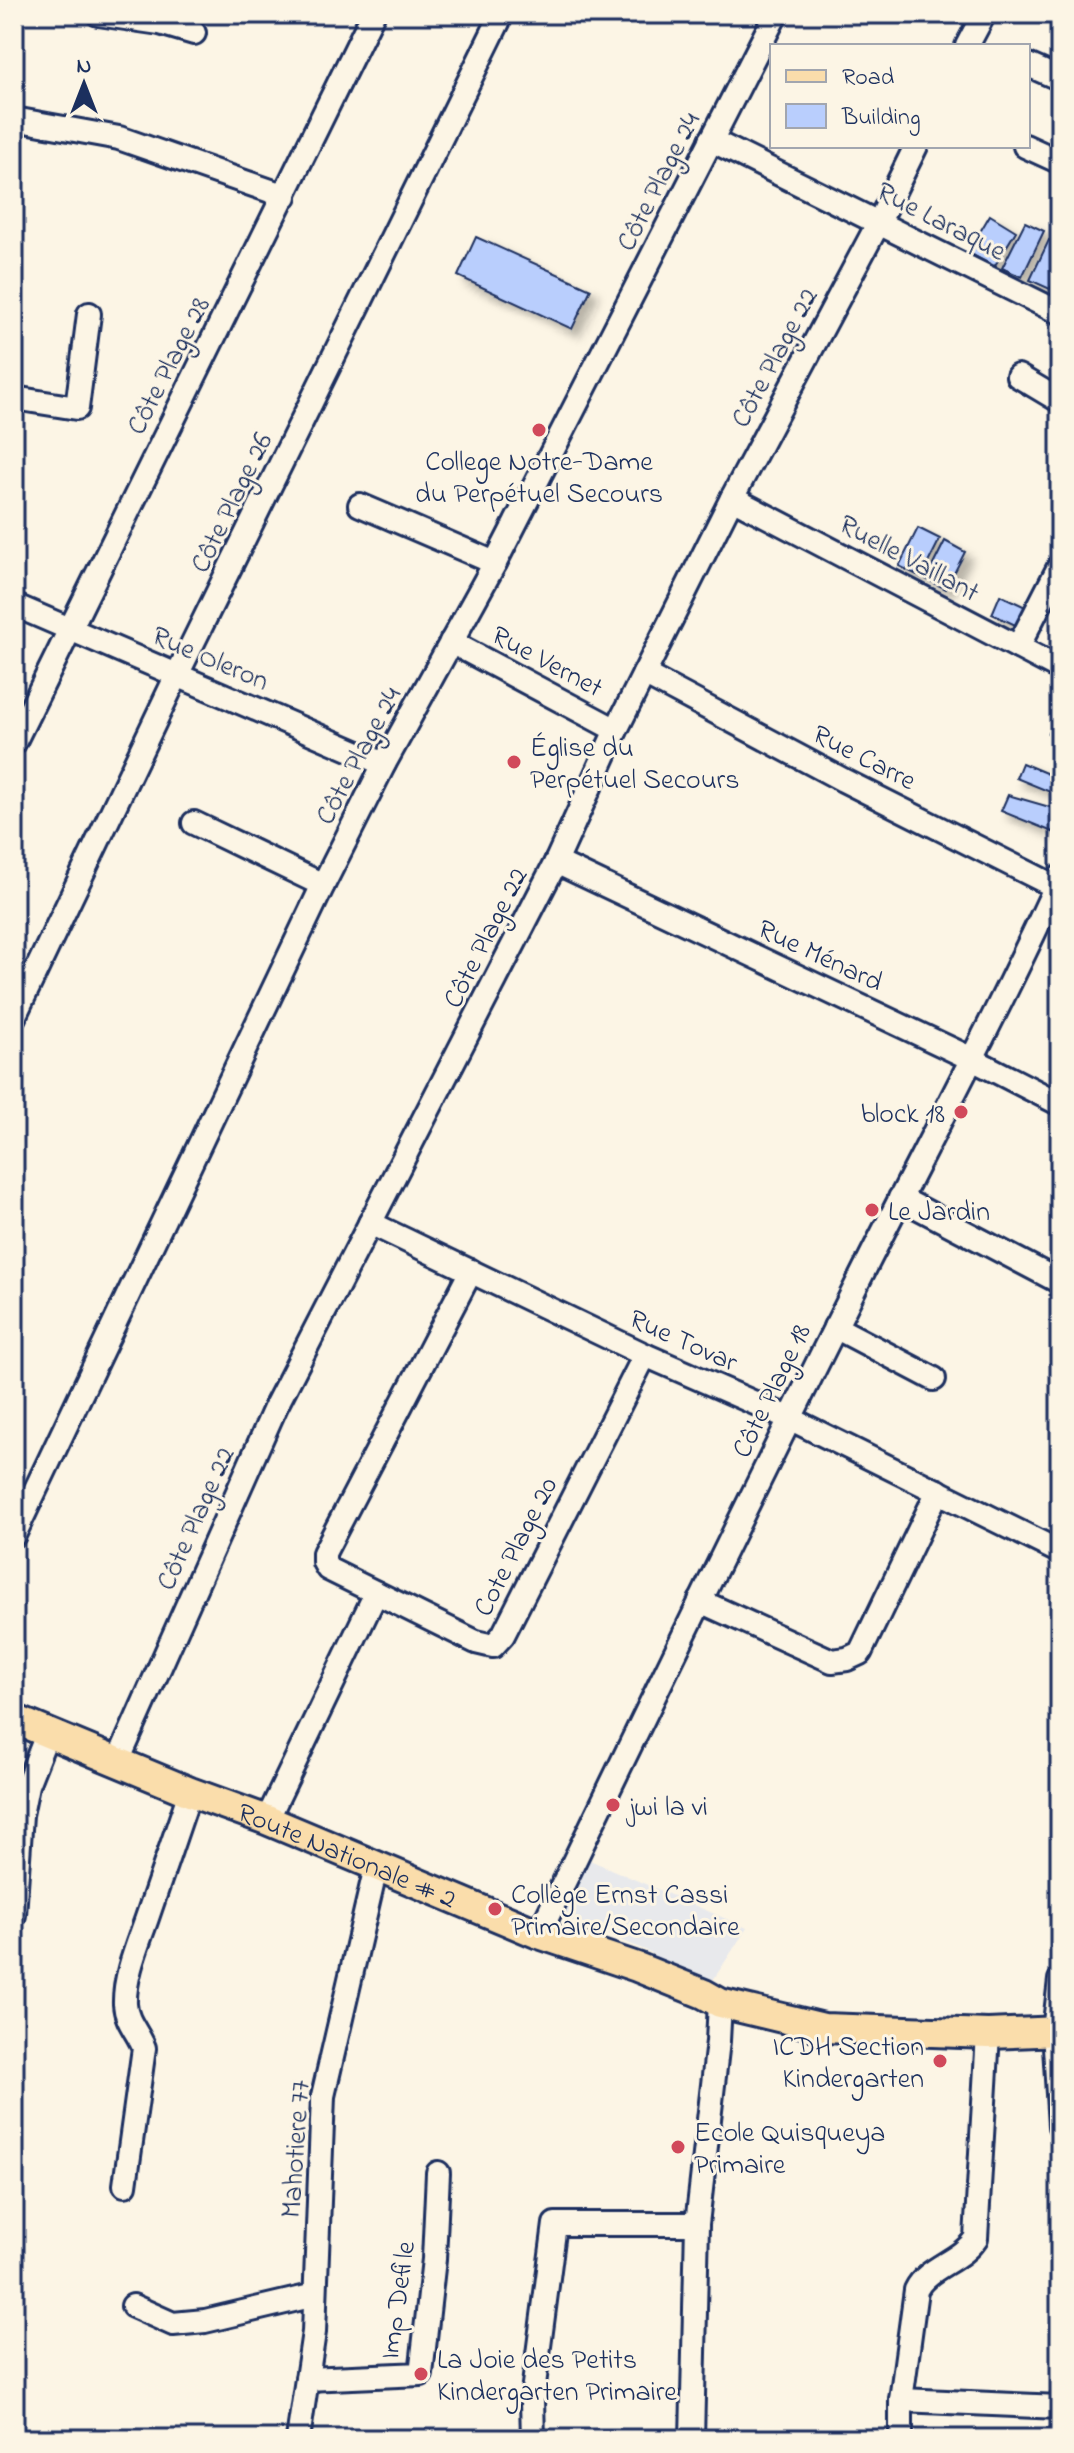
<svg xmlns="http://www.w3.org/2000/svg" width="1074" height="2453" viewBox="0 0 1074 2453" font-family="'Indie Flower',sans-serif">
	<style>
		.built { fill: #e8e9ec }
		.building { fill: #b9cefd; stroke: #1b2f5e; stroke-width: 2; filter: url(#shadow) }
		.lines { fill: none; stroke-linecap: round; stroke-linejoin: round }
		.minor-casing { stroke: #1b2f5e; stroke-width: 28 }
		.major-casing { stroke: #1b2f5e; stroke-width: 34 }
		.minor { stroke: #fcf5e5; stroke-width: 22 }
		.major { stroke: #faddab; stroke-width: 28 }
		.poi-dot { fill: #d1495b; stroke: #fcf5e5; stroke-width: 3 }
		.labels { text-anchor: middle; stroke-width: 6; stroke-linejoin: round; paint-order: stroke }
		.street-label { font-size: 28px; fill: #1b2f5e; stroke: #fcf5e5 }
		.poi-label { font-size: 28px; fill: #1b2f5e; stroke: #fcf5e5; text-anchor: start }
	</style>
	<defs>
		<filter id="shadow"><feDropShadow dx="7" dy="7" stdDeviation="4" flood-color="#0004"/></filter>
	</defs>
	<rect width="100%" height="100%" fill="#fcf5e5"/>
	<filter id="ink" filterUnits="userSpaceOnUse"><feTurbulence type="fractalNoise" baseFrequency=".0125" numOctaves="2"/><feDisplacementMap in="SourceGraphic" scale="16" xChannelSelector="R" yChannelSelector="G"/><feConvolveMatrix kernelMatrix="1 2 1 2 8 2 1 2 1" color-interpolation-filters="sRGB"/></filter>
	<g filter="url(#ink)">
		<path class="built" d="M585,1858L747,1928L704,1994L650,1952L558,1915Z"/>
		<g class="building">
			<path d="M990,215L1016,231L994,267L968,252Z"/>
			<path d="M1025,222L1044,231L1022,277L1002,268Z"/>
			<path d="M476,237L591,289L572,329L458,276Z"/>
			<path d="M1049,240L1060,245V268L1050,289L1030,280Z"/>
			<path d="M918,528L940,539L921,577L899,566Z"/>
			<path d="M945,541L965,552L946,589L926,579Z"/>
			<path d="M1000,595L1032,610L1024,629L992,614Z"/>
			<path d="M1060,708V739L1048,733Z"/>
			<path d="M1022,763L1060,779V796L1016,778Z"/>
			<path d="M1008,795L1060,810V835L1001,811Z"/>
		</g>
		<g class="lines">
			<g class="minor-casing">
				<g id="minor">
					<path d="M98,14L160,23L194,33"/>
					<path d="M967,46L984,14"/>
					<path d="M1028,65L1060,79"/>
					<path d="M14,119L119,138L285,196"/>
					<path d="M711,140L1060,313"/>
					<path d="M1025,146L1060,162"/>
					<path d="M1018,376L1060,401"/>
					<path d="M14,398L77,408L89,314"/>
					<path d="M732,498L1060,669"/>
					<path d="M360,505L495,563"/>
					<path d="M14,605L384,764"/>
					<path d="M451,642L616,730"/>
					<path d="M1018,647L1060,565"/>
					<path d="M644,674L843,780L1060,889"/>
					<path d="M14,743L373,14"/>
					<path d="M194,823L323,885"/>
					<path d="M556,862L972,1059L1060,1104"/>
					<path d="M14,1017L177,675L502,14"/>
					<path d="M900,1198L1060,1282"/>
					<path d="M370,1223L645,1355L789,1418L1060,1552"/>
					<path d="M471,1271L324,1553V1562L328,1569L476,1642L493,1646L503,1635L645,1355"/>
					<path d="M835,1327L934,1379"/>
					<path d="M14,1535L323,885L384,764L495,563L776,14"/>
					<path d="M700,1601L832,1661L847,1659L860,1653L938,1491"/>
					<path d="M118,1761L276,1406L556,862L616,730L732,498L879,222L916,146"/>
					<path d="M267,1820L376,1593"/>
					<path d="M14,1915L21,1815L27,1785L48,1732"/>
					<path d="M539,1934C641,1723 742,1513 847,1304C918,1161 994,1022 1060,877"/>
					<path d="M1060,1980L1054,2031L1060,2126"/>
					<path d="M125,2185L144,2048C138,2032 126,2022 125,2004C124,1975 139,1942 148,1915C162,1874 176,1833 190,1792"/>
					<path d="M133,2306L173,2324L205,2321L315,2295"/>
					<path d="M307,2379L421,2374L434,2259L438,2173"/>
					<path d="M901,2400L1060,2407"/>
					<path d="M298,2439L314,2332L323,2096L376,1867"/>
					<path d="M533,2439L532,2400L555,2224H697"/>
					<path d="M692,2439L697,2224L718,2041L720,2003"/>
					<path d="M901,2439V2400L916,2290C927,2267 960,2262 976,2238L988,2034"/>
				</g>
			</g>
			<g class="major-casing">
				<g id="major">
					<path id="s1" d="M14,1719L190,1792L267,1820L539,1934L637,1967L704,1994L720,2003L824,2028L988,2034L1060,2031"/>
				</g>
			</g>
			<use href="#minor" class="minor"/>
			<use href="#major" class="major"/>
		</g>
	</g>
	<g class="poi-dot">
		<circle cx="539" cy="430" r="8"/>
		<circle cx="514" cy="762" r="8"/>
		<circle cx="961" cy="1112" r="8"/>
		<circle cx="872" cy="1210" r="8"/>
		<circle cx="613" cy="1805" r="8"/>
		<circle cx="495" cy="1909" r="8"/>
		<circle cx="940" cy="2061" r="8"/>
		<circle cx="678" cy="2147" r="8"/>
		<circle cx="421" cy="2374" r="8"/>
	</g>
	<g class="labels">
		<g class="street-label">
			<text transform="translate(657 181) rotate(-63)" y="10">Côte Plage 24</text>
			<text transform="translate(942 220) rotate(27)" y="10">Rue Laraque</text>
			<text transform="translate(773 357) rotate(-62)" y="10">Côte Plage 22</text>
			<text transform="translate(167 365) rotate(-63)" y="10">Côte Plage 28</text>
			<text transform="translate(230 502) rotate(-64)" y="10">Côte Plage 26</text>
			<text transform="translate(910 557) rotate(28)" y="10">Ruelle Vaillant</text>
			<text transform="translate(211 657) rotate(23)" y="10">Rue Oleron</text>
			<text transform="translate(548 660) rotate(28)" y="10">Rue Vernet</text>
			<text transform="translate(357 755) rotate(-62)" y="10">Côte Plage 24</text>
			<text transform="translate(865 756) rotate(27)" y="10">Rue Carre</text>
			<text transform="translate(484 937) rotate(-63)" y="10">Côte Plage 22</text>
			<text transform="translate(821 954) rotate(25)" y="10">Rue Ménard</text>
			<text transform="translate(684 1339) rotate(24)" y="10">Rue Tovar</text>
			<text transform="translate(770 1390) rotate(-64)" y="10">Côte Plage 18</text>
			<text transform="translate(194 1518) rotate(-66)" y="10">Côte Plage 22</text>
			<text transform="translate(514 1546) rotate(-63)" y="10">Cote Plage 20</text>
			<text dy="10" stroke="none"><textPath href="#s1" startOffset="360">Route Nationale # 2</textPath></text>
			<text transform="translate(294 2149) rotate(-86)" y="10">Mahotiere 77</text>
			<text transform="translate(396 2300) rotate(-82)" y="10">Imp Defile</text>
		</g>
		<g class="poi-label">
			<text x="539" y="470" text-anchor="middle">College Notre-Dame<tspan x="539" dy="32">du Perpétuel Secours</tspan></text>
			<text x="530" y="756">Église du<tspan x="530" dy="32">Perpétuel Secours</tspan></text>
			<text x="945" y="1122" text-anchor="end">block 18</text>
			<text x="888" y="1220">Le Jardin</text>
			<text x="629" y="1815">jwi la vi</text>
			<text x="511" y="1903">Collège Ernst Cassi<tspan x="511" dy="32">Primaire/Secondaire</tspan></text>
			<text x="924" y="2055" text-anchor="end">ICDH Section<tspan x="924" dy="32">Kindergarten</tspan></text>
			<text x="694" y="2141">Ecole Quisqueya<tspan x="694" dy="32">Primaire</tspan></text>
			<text x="437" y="2368">La Joie des Petits<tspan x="437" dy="32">Kindergarten Primaire</tspan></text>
		</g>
	</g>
	<rect width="1074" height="2453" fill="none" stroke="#fcf5e5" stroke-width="48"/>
	<rect x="24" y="24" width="1026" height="2405" fill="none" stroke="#1b2f5e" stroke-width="3" filter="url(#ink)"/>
	<rect x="770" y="44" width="260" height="104" fill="#fcf5e5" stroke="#a2a6af" stroke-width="2"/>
	<rect x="786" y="70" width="40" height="12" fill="#faddab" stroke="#a2a6af" stroke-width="2"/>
	<text x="842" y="84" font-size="24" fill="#1b2f5e">Road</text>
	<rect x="786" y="104" width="40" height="24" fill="#b9cefd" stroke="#a2a6af" stroke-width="2"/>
	<text x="842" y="124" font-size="24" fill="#1b2f5e">Building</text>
	<g transform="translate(84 84)" stroke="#fcf5e5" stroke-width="6" paint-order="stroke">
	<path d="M0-6L14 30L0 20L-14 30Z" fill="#1b2f5e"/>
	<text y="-12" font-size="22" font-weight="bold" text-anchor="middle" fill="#1b2f5e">N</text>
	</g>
</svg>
